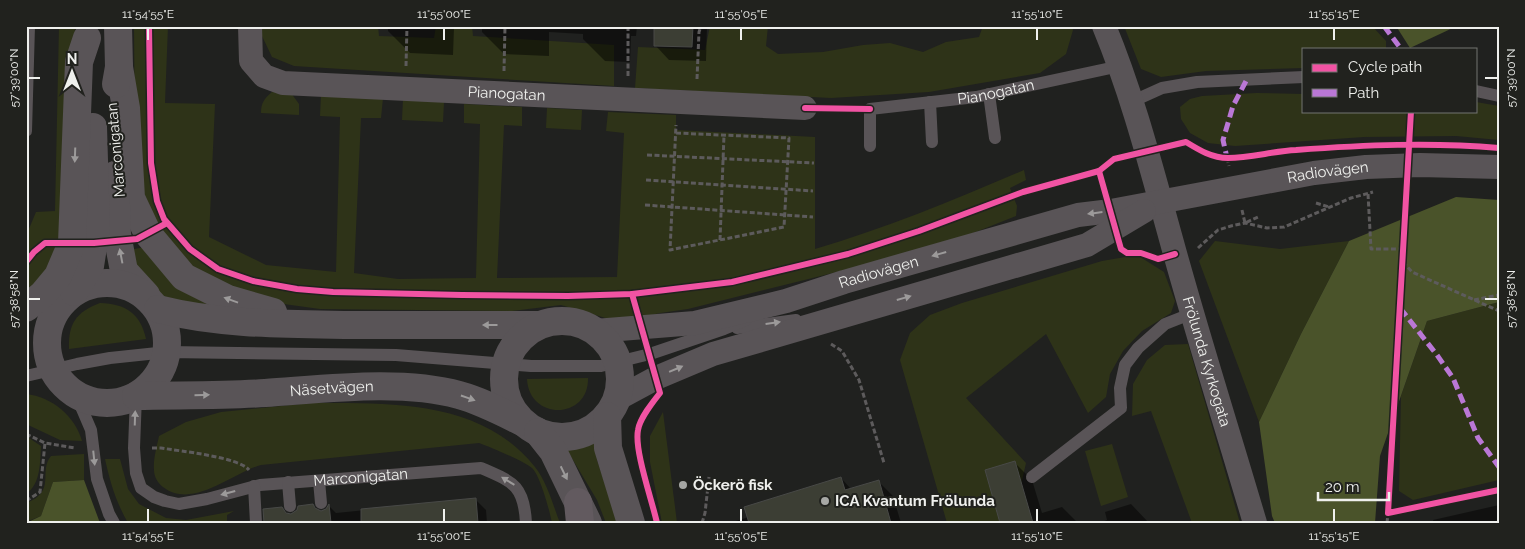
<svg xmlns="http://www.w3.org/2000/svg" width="1525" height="549" viewBox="0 0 1525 549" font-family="Raleway,sans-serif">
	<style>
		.green { fill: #2e3318 }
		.forest { fill: #4a532a }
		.shadow { fill: #0007 }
		.building { fill: #3c3e34; stroke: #484947 }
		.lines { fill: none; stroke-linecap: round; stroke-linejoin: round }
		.path { stroke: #5d5b5c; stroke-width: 3; stroke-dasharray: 5 2.5; stroke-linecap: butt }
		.service { stroke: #595457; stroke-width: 12 }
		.minor { stroke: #595457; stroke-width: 24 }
		.tertiary { stroke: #595457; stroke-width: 28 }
		.trunk { stroke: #625a5f; stroke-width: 28 }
		.quiet { stroke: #ba77d6; stroke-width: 5; stroke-dasharray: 10 5; stroke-linecap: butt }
		.cycleway-casing { stroke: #21221e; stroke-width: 9 }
		.cycleway { stroke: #f153a3; stroke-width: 6 }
		.oneway { fill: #9c9a9a }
		.ticks { fill: none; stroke: #eff0ed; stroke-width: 2 }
		.poi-dot { fill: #a7a8a5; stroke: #21221e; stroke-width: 2 }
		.labels { text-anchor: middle; stroke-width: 4; stroke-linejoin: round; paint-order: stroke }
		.street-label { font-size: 15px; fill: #eff0ed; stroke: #21221e }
		.poi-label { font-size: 15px; font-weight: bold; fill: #eff0ed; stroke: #21221e; text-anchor: start }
		.neatline { fill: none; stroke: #eff0ed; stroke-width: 2 }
		.ticks-label { font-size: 12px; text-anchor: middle; fill: #eff0ed }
	</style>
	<rect width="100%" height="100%" fill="#20211f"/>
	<g class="green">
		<path d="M59,26H75L71,128L65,230L46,276L26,290V236L36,212L55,211Z"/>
		<path d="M134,26H168L165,103L215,104L209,237L266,265L336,272L340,117L320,116L321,95L383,98L381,118H361L354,273L398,279L476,278L480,124L464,123V104L522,107V126L504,125L497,278L617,277L624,133L606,131L608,112L676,115V130L815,137V249C887,228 956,199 1024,170L1026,180L1010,188L1017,206L1016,216L958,239L853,268L688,309L660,313L626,321L609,319L561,305L512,311L320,309L269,302L194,274L149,216L135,162Z"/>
		<path d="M262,26H378L379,36L434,38L436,26H472L473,36L614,45V86L294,66L272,57L262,36Z"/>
		<path d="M710,26H768L766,46L778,54L823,52L863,45L890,43L923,52L946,42L979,37L983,26H1072L1073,30L1066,54L1040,73L929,92L831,98L635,88L638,47L705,50Z"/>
		<path d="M1124,26H1372L1386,41V49H1304V68L1206,71L1161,77L1141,69Z"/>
		<path d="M272,92L291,93L299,104V115L261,113C261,103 264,99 272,92Z"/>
		<path d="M1257,93L1304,94V111H1476V102L1499,106V140L1456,136L1364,137L1235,146L1208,143L1190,133L1181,119L1180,107L1190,99L1202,96Z"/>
		<path d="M403,99L444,102L443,122L402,120Z"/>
		<path d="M547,108L582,110L581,130L546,128Z"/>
		<path d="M1215,241L1280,249L1349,241L1301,334L1259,422L1199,261Z"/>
		<path d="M145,247L248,316L167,300L147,284L134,266L129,250Z"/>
		<path d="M1137,255L1164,272L1175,301L1171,313L1142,331L1123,351L1110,374L1106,397L1088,413L1046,334L966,398L1026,463L1021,485L999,506V523H947L900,360L910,333L930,315L962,303L1102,261Z"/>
		<path d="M1499,302V480L1413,500L1399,491L1401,396L1427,321Z"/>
		<path d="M100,303C126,304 140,313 146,339L69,349C68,324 76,312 100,303Z"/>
		<path d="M1188,344L1240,523H1192L1151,411L1132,416L1133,384L1147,360L1165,345Z"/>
		<path d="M588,378C589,420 529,421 527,379Z"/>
		<path d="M26,394C52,397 75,416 82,441L60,440L26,424Z"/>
		<path d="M311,403C389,403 481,399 535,467C547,482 553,505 560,523H552C550,512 540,475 532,468C524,461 490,447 479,443L261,465C232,473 193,510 163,487C158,483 154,477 154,470C153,459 157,446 159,436L186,422L221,412Z"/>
		<path d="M663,412L677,523H662L650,462V436Z"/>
		<path d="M26,436L41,446C40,462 41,484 26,494Z"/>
		<path d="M596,436L597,460L618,523H606L597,500L564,445L580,442Z"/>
		<path d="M1112,444L1128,497L1101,506L1085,451Z"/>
		<path d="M84,454V480L53,482L41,516L26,522V503C57,492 38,471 51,456Z"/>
		<path d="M105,459H120L128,489L139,504L166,518L186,520L234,511L227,515V523H128C116,502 110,482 105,459Z"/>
	</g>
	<g class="forest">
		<path d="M1396,26H1457L1410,48Z"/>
		<path d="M1456,197L1499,200V302L1427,321L1380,456L1375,523H1275L1272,516L1259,422L1301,334L1349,241Z"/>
		<path d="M84,480L100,523H26L41,516L53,482Z"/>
	</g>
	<g class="shadow">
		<path d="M388,26H637L636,36H631L630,62L605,61L583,39V34L549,32V56L504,54L482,32V29L454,28L453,55L410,53L388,31Z"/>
		<path d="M655,26H707L706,61L669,60L655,45Z"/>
		<path d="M1015,463L1032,480L1042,513L1062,507L1078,523H1001Z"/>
		<path d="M841,478L851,489L878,481L893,496L901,523H729L749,517Z"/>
		<path d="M475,499L486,510L487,523H270L282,509L290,515L313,505L321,512L327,510L329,506L336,513Z"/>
		<path d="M1131,504L1149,523H1099L1107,520L1105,512Z"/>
		<path d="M1499,505V523H1434L1433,520Z"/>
	</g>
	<g class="building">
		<path d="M654,26H693L692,47L654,46Z"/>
		<path d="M1015,461L1033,523H1000L985,470Z"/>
		<path d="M841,477L845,490L879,480L891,523H749L744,507Z"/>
		<path d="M476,498L478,523H361V509Z"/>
		<path d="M313,504L315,508L321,511L326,509L329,504L331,523H264L263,509L282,507L286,513L291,514L297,510L298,506Z"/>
	</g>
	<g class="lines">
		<g class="path">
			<path d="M406,66L407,26"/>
			<path d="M504,71L505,26"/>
			<path d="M628,76V26"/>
			<path d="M697,79L699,32L701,26"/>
			<path d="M676,133L789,138L784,227L670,250L676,125"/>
			<path d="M647,155L814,163"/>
			<path d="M1227,158L1229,166"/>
			<path d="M646,180L813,191"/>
			<path d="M1368,194L1371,249H1404"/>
			<path d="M1316,203L1329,207"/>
			<path d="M645,205L813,217"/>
			<path d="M1242,210L1245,223L1258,217"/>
			<path d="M720,240L724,135"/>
			<path d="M1198,248L1218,230L1231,226L1245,223L1267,228L1284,227L1351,198L1373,192"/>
			<path d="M1403,262L1412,272L1499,311"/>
			<path d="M1474,300L1499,295"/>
			<path d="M831,344L842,351L859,380L884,463"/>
			<path d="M26,434L45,443L75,448"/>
			<path d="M152,448H161C179,451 239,457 249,470"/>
			<path d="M26,501L40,492L45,443"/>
			<path d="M702,523L705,513L709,477"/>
			<path d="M1387,523L1388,513"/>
		</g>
		<g class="service">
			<path d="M1476,91L1499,96"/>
			<path d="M989,94L995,138"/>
			<path d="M930,102L932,142"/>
			<path d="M1131,102L1162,88L1197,82L1304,77"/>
			<path d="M26,131L29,26"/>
			<path id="s1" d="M870,146V109L976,97L1120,66"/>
			<path d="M737,328L796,320"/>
			<path d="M26,376L77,364L110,358L167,352L396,355L531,366H601L650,354L724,329L746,320"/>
			<path d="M76,395L91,430L97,479L109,514L114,523"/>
			<path id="s2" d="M136,396L134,448L136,473L141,488L154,497L165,501L179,504L207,499L260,485L481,468C513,482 524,485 526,523"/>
			<path d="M1032,477L1121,408L1120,388L1125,365L1138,348L1165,324L1193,313"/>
			<path d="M319,481L321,503"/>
			<path d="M288,482L290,506"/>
			<path d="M254,486L256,523"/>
		</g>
		<g class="minor">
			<path id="s3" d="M250,26L251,61L264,76L283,83L805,108"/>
			<path id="s4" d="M1104,26C1133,96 1151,167 1171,239C1197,334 1227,428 1255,523"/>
			<path id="s5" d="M595,331L695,323L786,301L844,282L1078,215L1111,211L1314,173L1366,167L1420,165L1499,167"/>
			<path d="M617,399L656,378L713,354L1087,245L1144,211"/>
		</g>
		<g class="tertiary">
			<path d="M119,67L126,108L131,198L148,234L184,277L228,299L273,312"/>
			<path d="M116,84L119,67L118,26"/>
			<path d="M115,175L117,234L124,271L146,295"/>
			<circle cx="107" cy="343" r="60"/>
			<path d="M74,292L90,266L96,228L93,127"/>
			<path d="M26,308L43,294L58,276L72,243L79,62L87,38"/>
			<path d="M158,309C221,325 288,324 353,325C415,325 477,325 539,325"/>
			<circle cx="562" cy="379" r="58"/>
			<path id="s6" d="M136,396C179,395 222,396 265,393C325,389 402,379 459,395C481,401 502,412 522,422"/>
			<path d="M607,416L608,448L631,523"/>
			<path d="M538,432L553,451L588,523"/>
		</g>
		<path class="trunk" d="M578,502L580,523"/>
		<g class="quiet">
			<path d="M1384,26L1401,49"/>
			<path d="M1224,158H1227L1223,140L1233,106L1247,79"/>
			<path d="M1400,308L1437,355L1453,378L1478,438L1499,467"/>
		</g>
		<g class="cycleway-casing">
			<g id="cycleway">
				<path d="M149,26L151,163L157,201L164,219L190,249L218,269L253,281L297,289L333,292L462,295L568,296L632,294L732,282L848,254L919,231L1023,192L1099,171L1114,159L1186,142C1199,150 1212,158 1228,158C1250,158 1274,151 1296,150C1364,145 1431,142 1499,148"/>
				<path d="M805,108L870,109"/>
				<path d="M1411,111L1388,513L1499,490"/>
				<path d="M1099,171L1121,249L1127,253H1141L1158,259L1175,254"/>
				<path d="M26,262L34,252L45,243H94L137,239L167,223"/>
				<path d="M632,294L660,393C652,403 640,418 638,430C634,450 652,500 657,523"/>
			</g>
		</g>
		<use href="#cycleway" class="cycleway"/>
	</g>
	<defs><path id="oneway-solid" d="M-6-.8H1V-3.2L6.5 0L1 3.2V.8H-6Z" transform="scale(1.25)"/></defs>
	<g class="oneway">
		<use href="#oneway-solid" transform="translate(75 155) rotate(92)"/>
		<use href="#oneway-solid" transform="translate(1095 213) rotate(173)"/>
		<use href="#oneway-solid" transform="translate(939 254) rotate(164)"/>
		<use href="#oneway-solid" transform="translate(121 256) rotate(-101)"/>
		<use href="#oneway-solid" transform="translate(904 298) rotate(-16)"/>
		<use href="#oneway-solid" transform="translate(231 300) rotate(-160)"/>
		<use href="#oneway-solid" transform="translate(773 323) rotate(-8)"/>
		<use href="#oneway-solid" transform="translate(490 325) rotate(-180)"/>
		<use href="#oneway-solid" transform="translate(676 369) rotate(-23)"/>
		<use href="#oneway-solid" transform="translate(202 395) rotate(-1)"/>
		<use href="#oneway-solid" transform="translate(468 398) rotate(19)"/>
		<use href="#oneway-solid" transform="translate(135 418) rotate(-88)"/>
		<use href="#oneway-solid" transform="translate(94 458) rotate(84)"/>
		<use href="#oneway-solid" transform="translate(564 473) rotate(64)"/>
		<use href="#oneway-solid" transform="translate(508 481) rotate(-149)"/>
		<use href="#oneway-solid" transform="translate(228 493) rotate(165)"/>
	</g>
	<path class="ticks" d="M148,28V40M444,28V40M741,28V40M1037,28V40M1334,28V40M28,78H40M1485,78H1498M28,299H40M1485,299H1498M148,509V522M444,509V522M741,509V522M1037,509V522M1334,509V522"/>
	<g class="poi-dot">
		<circle cx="683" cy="485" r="5"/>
		<circle cx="825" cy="501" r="5"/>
	</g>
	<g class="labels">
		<g class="street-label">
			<text dy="5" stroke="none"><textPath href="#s1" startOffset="164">Pianogatan</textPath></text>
			<text dy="5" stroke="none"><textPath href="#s3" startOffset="299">Pianogatan</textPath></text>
			<text transform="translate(116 150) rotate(-95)" y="5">Marconigatan</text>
			<text dy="5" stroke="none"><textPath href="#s5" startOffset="752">Radiovägen</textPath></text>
			<text dy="5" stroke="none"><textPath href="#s5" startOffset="291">Radiovägen</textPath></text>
			<text dy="5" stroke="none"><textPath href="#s4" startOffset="351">Frölunda Kyrkogata</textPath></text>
			<text dy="5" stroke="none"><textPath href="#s6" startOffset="196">Näsetvägen</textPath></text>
			<text dy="5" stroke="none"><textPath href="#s2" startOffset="319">Marconigatan</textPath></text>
		</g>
		<g class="poi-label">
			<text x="693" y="490">Öckerö fisk</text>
			<text x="835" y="506">ICA Kvantum Frölunda</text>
		</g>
	</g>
	<rect width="1525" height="549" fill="none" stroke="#21221e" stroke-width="55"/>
	<rect x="1302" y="48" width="175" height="65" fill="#21221e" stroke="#737471"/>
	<rect x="1312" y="64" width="25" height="8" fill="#f153a3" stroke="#737471"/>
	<text x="1348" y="72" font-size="15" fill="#eff0ed">Cycle path</text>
	<rect x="1312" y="89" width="25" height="8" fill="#ba77d6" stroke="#737471"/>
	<text x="1348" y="98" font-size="15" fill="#eff0ed">Path</text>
	<g transform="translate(72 72)" stroke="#21221e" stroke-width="4" paint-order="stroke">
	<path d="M0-4L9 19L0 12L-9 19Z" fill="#eff0ed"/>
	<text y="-8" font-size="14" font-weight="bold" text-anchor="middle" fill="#eff0ed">N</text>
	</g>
	<path d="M1318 492v8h71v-8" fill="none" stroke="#eff0ed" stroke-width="2.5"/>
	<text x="1325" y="492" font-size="15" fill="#eff0ed" stroke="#21221e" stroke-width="4" paint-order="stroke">20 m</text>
	<rect x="28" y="28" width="1470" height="494" class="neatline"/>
	<g class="ticks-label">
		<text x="148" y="18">11°54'55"E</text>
		<text x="444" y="18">11°55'00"E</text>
		<text x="741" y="18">11°55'05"E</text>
		<text x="1037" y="18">11°55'10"E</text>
		<text x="1334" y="18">11°55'15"E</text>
		<text transform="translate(14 78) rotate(-90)" y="4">57°39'00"N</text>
		<text transform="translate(1511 78) rotate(-90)" y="4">57°39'00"N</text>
		<text transform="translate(14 299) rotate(-90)" y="4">57°38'58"N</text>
		<text transform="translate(1511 299) rotate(-90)" y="4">57°38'58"N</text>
		<text x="148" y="540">11°54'55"E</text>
		<text x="444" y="540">11°55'00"E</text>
		<text x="741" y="540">11°55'05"E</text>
		<text x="1037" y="540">11°55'10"E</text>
		<text x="1334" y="540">11°55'15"E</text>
	</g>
</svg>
